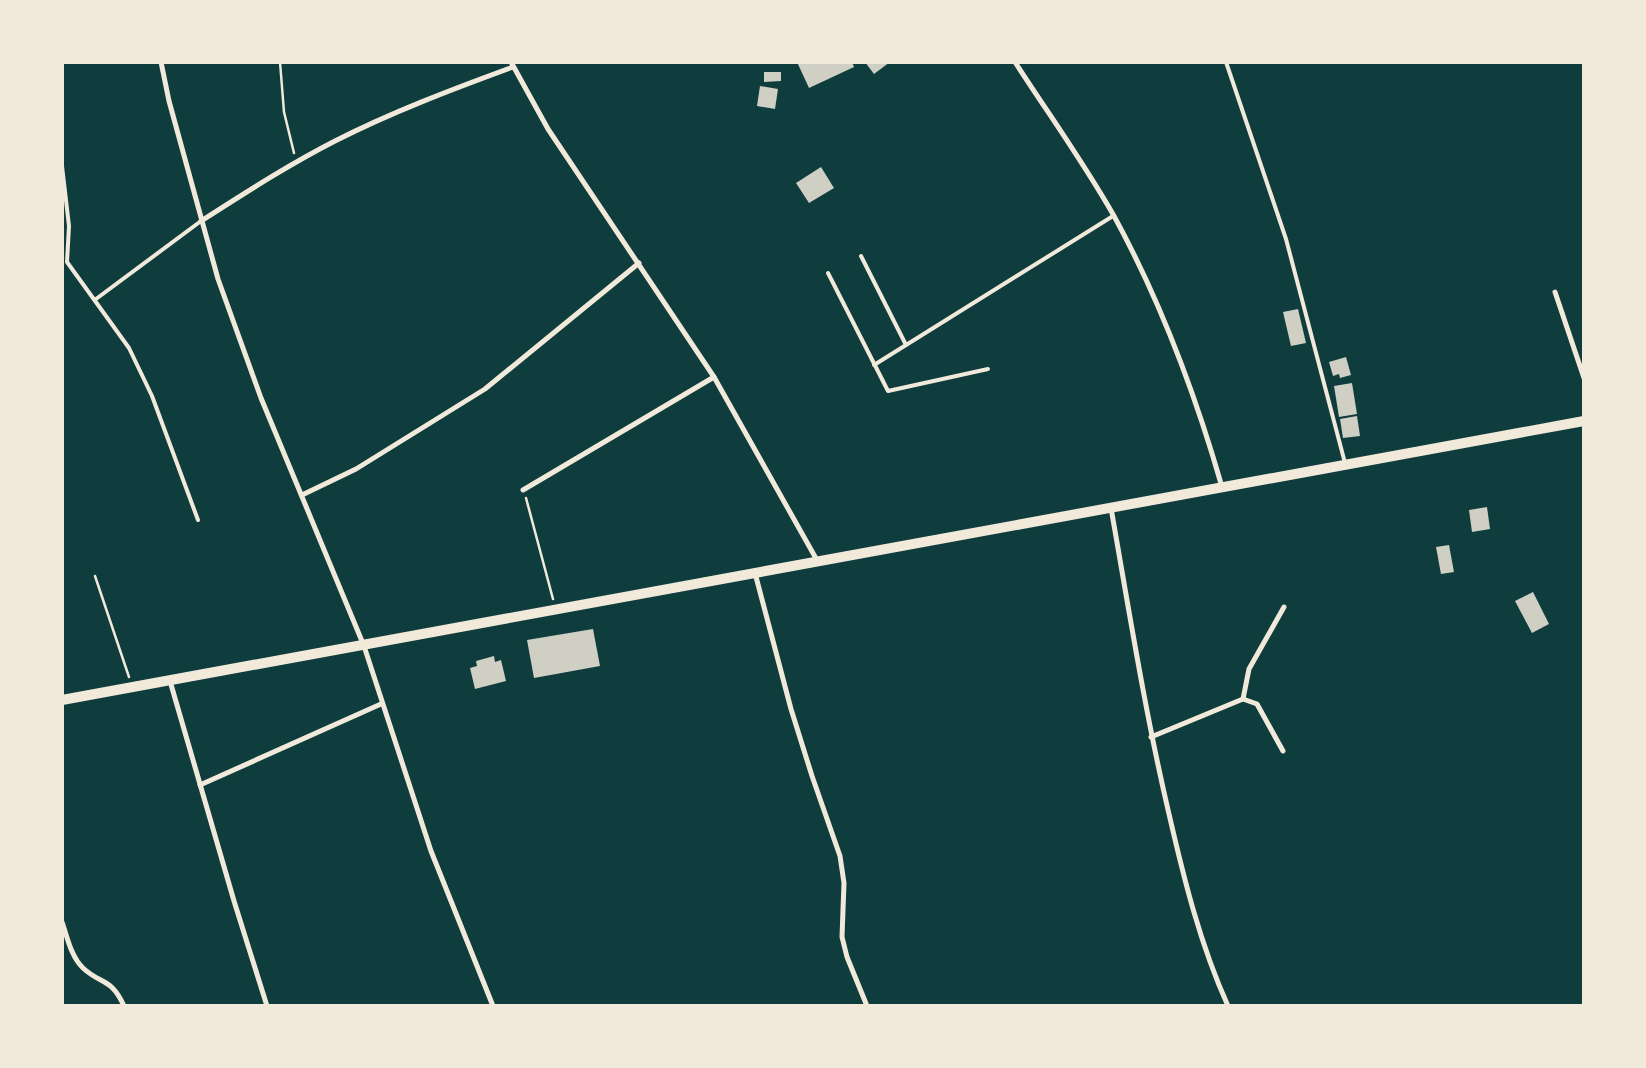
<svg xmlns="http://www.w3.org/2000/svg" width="1646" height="1068" viewBox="0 0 1646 1068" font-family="Signika,sans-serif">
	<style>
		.building { fill: #cfcfc3 }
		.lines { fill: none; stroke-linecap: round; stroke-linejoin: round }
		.path { stroke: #f1e9da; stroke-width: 2.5 }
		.service { stroke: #f1e9da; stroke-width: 4 }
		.minor { stroke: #f1e9da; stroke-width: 5 }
		.secondary { stroke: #f1e9da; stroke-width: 10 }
	</style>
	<rect width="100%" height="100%" fill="#0f3d3e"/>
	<g class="building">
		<path d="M797,62H852L854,67L809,88Z"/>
		<path d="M865,62H890L874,74Z"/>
		<path d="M764,72H781V81L764,82Z"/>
		<path d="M760,86L778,89L775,109L757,106Z"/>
		<path d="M821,167L834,188L809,203L796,183Z"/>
		<path d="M1298,309L1306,343L1291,346L1283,312Z"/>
		<path d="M1346,357L1351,375L1340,378L1339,374L1333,376L1329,362Z"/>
		<path d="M1352,383L1357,414L1339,417L1334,386Z"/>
		<path d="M1357,416L1360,436L1343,438L1340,419Z"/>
		<path d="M1487,507L1490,529L1472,532L1469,510Z"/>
		<path d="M1449,545L1454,572L1441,574L1436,547Z"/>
		<path d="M1533,592L1549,624L1532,633L1515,601Z"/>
		<path d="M593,629L600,666L534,678L527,640Z"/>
		<path d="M494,656L495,662L501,660L506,681L475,689L470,668L477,666L476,661Z"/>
	</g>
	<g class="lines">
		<g class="path">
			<path d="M280,62L284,112L294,153"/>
			<path d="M526,498L553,599"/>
			<path d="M95,576L129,677"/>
		</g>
		<g class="service">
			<path d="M1226,62L1286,239L1345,463"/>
			<path d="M62,166L69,226L67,262L129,348L152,396L198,520"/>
			<path d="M861,256L906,345"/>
			<path d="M828,273L888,391L988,369"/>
			<path d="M96,299L201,221"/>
			<path d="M874,365L1113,216"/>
		</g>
		<g class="minor">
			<path d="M161,62L169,101L218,279L261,398L364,646L431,851L493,1006"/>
			<path d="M511,62L548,129L714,377L818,562"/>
			<path d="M1015,62C1048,113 1084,163 1114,216C1161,302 1195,393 1222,487"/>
			<path d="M201,221C245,193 288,165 335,141C392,112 453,89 513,67"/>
			<path d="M1555,292L1584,378"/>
			<path d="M523,490L714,377"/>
			<path d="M302,495L356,469L485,389L639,263"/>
			<path d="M1111,508C1129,610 1145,712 1169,814C1184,879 1200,944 1228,1006"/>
			<path d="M755,573L791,709L812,776L840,856L844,883L842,937L847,957L867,1006"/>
			<path d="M170,681L234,901L267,1006"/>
			<path d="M1243,699L1249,669L1284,607"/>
			<path d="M1151,737L1243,699L1257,704L1283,751"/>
			<path d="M200,785L381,704"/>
			<path d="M62,922C67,936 71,957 83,968C101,985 111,977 124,1006"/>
		</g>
		<path class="secondary" d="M62,700L1584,421"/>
	</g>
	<rect width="1646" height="1068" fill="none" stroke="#f1e9da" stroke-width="128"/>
</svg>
